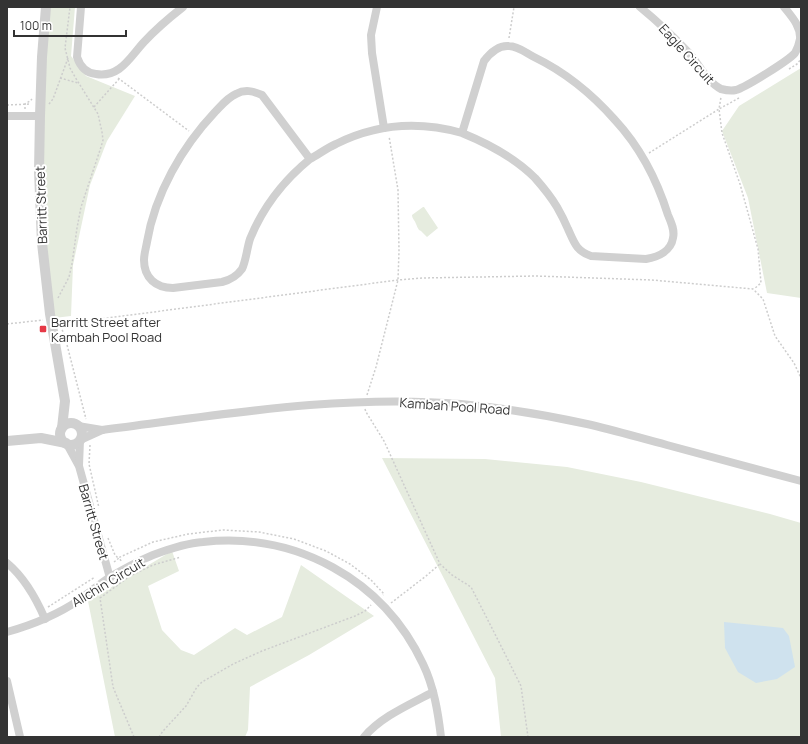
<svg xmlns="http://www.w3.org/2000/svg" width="808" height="744" viewBox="0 0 808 744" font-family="Manrope,sans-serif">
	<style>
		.green { fill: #e6ecdf }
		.water { fill: #cfe2ee }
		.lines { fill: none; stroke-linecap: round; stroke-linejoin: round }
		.path { stroke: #cdcdcd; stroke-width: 1.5; stroke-dasharray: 2 2; stroke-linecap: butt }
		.minor { stroke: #d0d0d0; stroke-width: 8 }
		.tertiary { stroke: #d0d0d0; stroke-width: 10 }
		.poi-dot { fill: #e63946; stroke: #fff; stroke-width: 1.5 }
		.labels { text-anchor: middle; stroke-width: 4; stroke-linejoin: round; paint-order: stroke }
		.street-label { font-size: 13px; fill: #333; stroke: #fff }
		.poi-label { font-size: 13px; fill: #333; stroke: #fff; text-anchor: start }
	</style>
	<rect width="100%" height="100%" fill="#fff"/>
	<g class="green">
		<path d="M50,7H75L71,56L86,76L135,96L107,141L90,185L73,265L71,316L54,318L44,229L42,116Z"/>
		<path d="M801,68V298L767,293L748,198L722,131L739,106Z"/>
		<path d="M423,207H424L438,228L427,237L421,231L419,230C417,227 417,226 416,224C415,220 412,219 412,215Z"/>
		<path d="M382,458L485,459L567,467L641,482L770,514L801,523V737H501L495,678Z"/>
		<path d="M172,551L179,571L148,586L162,630L181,650L194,655L235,628L247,635L282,617L301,565L374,616L309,655L250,687L248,730L245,737H115L88,601Z"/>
	</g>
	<path class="water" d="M724,622L783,628L789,636L795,667L777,679L756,683L738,672L725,648Z"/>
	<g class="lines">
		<g class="path">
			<path d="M509,38L514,7"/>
			<path d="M789,69L797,64L801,59"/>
			<path d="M60,78L78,83"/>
			<path d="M118,78L189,131"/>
			<path d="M739,98L719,109L722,133L740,184L758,249L761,283L754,289"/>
			<path d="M49,104L53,99L68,58"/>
			<path d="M7,105L31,104"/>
			<path d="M94,107L119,79"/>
			<path d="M25,109V104L30,101L32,99"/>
			<path d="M649,153L719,109L721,97"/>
			<path d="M58,298L69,277L72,264L77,228L81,207L101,147L103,140L102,132L98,114L75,77L70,68L65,48L70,7"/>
			<path d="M7,324L43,320"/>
			<path d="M60,325L64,327L100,319L398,280L422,278L536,276L652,280L753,289L763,299L775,336L794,363L801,378"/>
			<path d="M62,330L64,333L86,419"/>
			<path d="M367,395L376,367L398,280L399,251L398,190L389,136"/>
			<path d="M365,409L366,412L384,441L440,564L452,575L471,587L499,642L521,686L528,737"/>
			<path d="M90,445L89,464L99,508"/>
			<path d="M108,538L115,555L118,558L153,542L188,534L223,530L259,532L294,539L326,551L350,564L371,580L384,594L383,595"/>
			<path d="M114,562L119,558L122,562"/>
			<path d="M391,603L426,576L440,564"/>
			<path d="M48,607L95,577"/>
			<path d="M134,737L118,699L113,687L100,598L130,576L153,565L181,557"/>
			<path d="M159,737L163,731L186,706L197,687L202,682L233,664L262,651L355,616L365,611L371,605"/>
		</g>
		<g class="minor">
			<path d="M81,7L77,57C80,66 85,73 96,74C120,78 130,57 144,42C156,29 169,18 183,7"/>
			<path d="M377,7L371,35L372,53L384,128"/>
			<path d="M640,7C657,21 673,36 689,53C698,63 708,83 721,89C725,90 731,91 736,90C746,87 788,61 795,53C798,48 799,44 800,39C801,26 791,16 784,7"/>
			<path d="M7,116H40"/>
			<path d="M310,159C283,181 263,207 250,239C247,248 246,261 242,269C237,276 230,280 222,282L173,288C156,288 144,278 144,260C144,254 146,248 147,242C155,194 182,147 215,112C222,105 227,98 236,94C245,89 253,91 262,95L310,159C319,154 327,148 336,144C376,124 419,121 462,133L484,61C490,53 498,45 509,46C518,46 526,53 534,57C565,72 592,94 615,120C640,147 657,180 668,215C671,222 675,230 673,238C671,251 658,257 646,259L591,256C576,251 574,242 568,229C565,222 561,214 557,207C551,197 543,187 535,178C514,157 489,144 462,133"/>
			<path d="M78,426L102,430"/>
			<path d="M80,440L102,430C221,415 341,394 461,404C503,408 546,415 587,424C614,430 640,438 667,445C711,457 756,469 801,481"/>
			<path d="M67,444L79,466L110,578"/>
			<path d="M79,465L80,440"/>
			<path d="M7,563C25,578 36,598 45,619"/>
			<path d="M7,632C32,625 57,615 79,600C89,593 99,584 110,577C124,569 138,561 153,555C169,549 186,543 203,542C296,532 383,579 423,664C434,687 438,712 441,737"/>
			<path d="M7,681L20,737"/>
			<path d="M364,737C382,716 409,705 433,692"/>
		</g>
		<g class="tertiary">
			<path d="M46,7L42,57L40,116L39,171L42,243L50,314L65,401L62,428"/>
			<circle cx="71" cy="434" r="11"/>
			<path d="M7,441L41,438L66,443"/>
		</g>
	</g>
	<rect class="poi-dot" x="39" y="325" width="8" height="8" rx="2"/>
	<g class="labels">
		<g class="street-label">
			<text transform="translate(687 54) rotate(48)" y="5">Eagle Circuit</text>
			<text transform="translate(41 205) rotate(-92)" y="5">Barritt Street</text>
			<text transform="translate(455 406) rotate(4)" y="5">Kambah Pool Road</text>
			<text transform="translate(94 522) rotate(74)" y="5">Barritt Street</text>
			<text transform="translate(108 582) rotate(-31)" y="5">Allchin Circuit</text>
		</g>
		<g class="poi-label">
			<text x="51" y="327">Barritt Street after<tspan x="51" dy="15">Kambah Pool Road</tspan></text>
		</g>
	</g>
	<rect width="808" height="744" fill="none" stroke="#333333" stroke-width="16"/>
	<path d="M14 30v6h112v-6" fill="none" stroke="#333333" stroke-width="2"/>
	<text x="20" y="30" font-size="12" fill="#333333" stroke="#ffffff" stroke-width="3" paint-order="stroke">100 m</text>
</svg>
